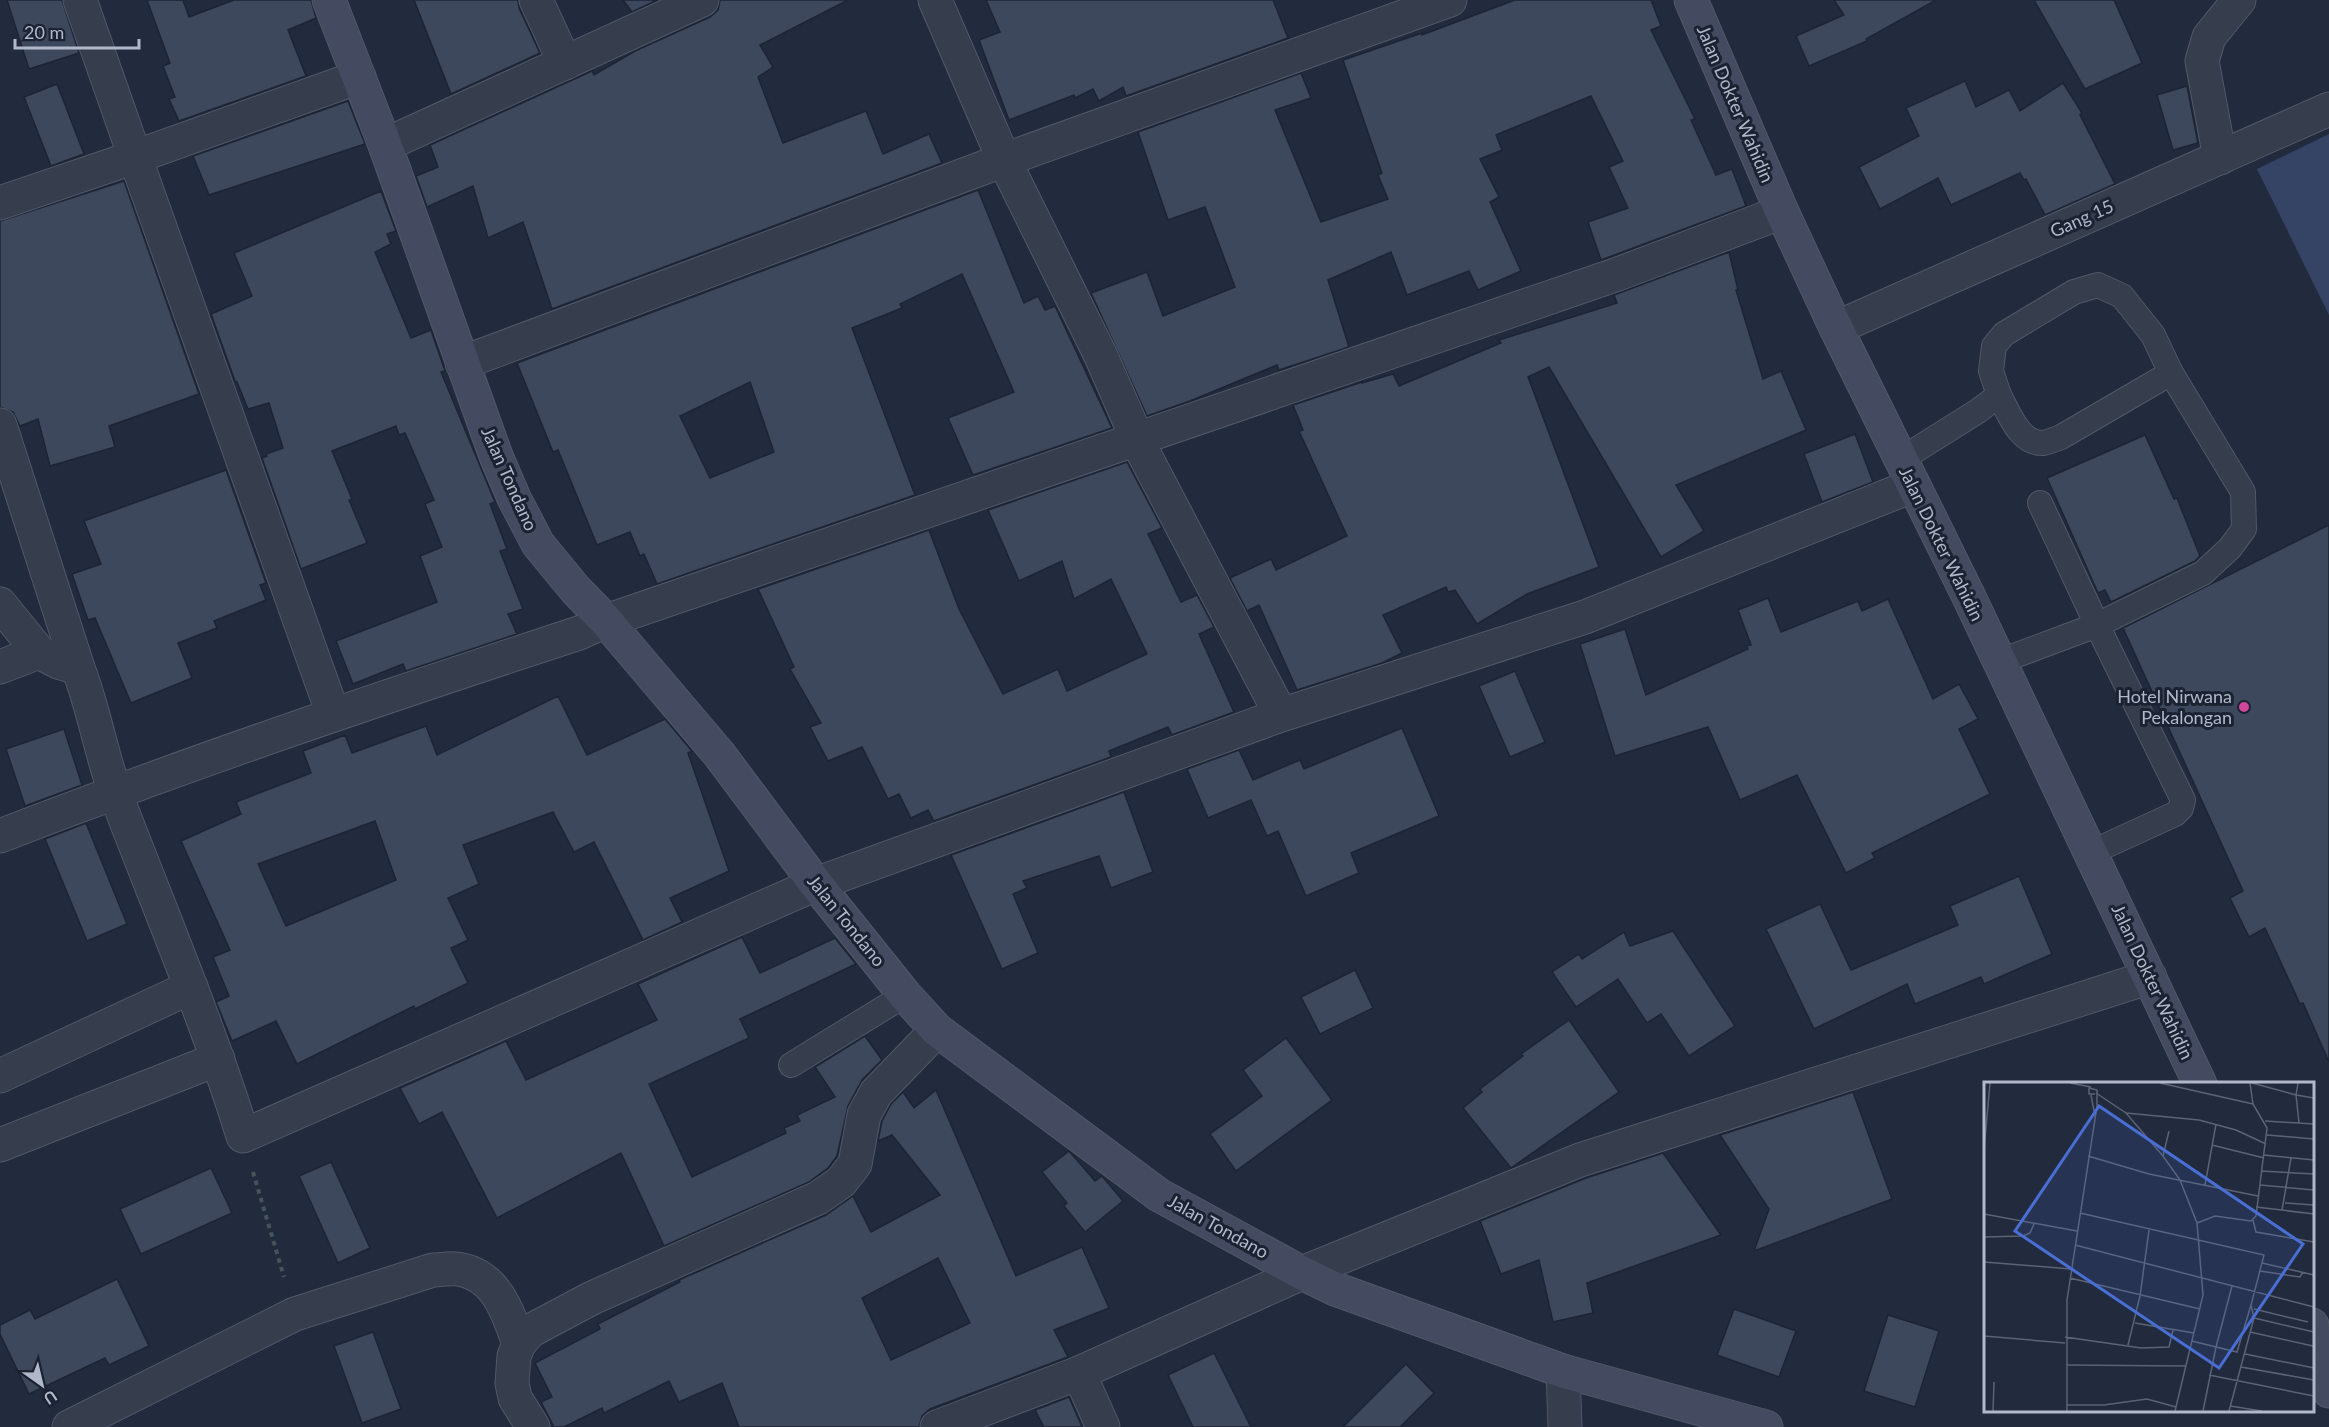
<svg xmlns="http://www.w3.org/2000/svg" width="2329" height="1427" viewBox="0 0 2329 1427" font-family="Lato,sans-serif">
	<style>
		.water { fill: #354365 }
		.building { fill: #3e485d; stroke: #1d2434; stroke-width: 1.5; fill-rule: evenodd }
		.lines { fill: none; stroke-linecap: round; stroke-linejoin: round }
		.lane-casing { stroke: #515868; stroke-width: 26 }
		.street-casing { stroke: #515868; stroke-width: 35 }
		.secondary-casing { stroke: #515868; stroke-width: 35 }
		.path { stroke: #42555b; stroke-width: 4; stroke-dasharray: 4.5 4.5; stroke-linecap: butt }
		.lane { stroke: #363d4d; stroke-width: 24 }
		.street { stroke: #363d4d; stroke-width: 33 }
		.secondary { stroke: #444b60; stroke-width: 33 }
		.hotel-dot { fill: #d1479c; stroke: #1b2232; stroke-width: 2 }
		.labels { text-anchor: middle; stroke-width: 6; stroke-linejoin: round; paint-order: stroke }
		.street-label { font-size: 18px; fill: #b1b8c9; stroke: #1b2232 }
		.poi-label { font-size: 18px; fill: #b1b8c9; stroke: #1b2232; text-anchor: end }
		.inset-road { fill: none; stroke: #5b6375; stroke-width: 1.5 }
		.view { fill: #496ed4; fill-opacity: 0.15; stroke: #496ed4; stroke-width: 3 }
		.inset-edge { fill: none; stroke: #b1b8c9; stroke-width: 3 }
	</style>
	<rect width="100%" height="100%" fill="#222a3d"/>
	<path class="water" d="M2329,134V315L2257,169Z"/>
	<g class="building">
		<path d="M7,0H62L79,53L29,69Z"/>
		<path d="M147,0H183L189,17L234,0H311L316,18L288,30L306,76L179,121L169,99L175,97L163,66L170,63Z"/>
		<path d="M414,0H518L519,8L540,53L451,94Z"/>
		<path d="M623,0H657L632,12Z"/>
		<path d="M720,0H848L760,45L773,67L758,77L783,143L866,111L883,154L929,134L942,163L552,309L523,222L488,238L473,186L427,207L416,176L438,167L430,145L592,71L594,75L635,51L710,17L718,10Z"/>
		<path d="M986,0H1273L1288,38L1126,96L1123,87L1099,101L1093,89L1075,98L1074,95L1009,120L979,40L1000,32Z"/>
		<path d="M1515,0H1651L1661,26L1651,30L1695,119L1691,120L1716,175L1732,169L1746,206L1601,260L1588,222L1628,208L1609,167L1623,161L1591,96L1496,135L1502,150L1480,159L1499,197L1490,202L1521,271L1478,290L1469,271L1407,295L1391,252L1328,280L1349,347L1279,370L1277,365L1190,401L1147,416L1091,293L1147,272L1163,316L1235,287L1205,207L1168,220L1138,132L1301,73L1311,98L1275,110L1321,222L1388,199L1378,175L1382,173L1343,60L1422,33V35Z"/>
		<path d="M1834,0H1936L1866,39L1867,41L1809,66L1796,36L1844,15Z"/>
		<path d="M2034,0H2114L2142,63L2085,89Z"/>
		<path d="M1965,81L1976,107L2009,90L2020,111L2063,83L2082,113L2080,115L2115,184L2045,215L2026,179L2024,180L2020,173L1951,205L1938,178L1880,209L1859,167L1919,136L1906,108Z"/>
		<path d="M57,84L84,154L51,166L24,97Z"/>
		<path d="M2187,86L2198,143L2173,150L2157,95Z"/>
		<path d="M348,101L365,144L209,195L193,156Z"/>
		<path d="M124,181L199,394L109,426L115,447L50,466L38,419L20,426L13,412L0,407V221Z"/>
		<path d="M978,190L1024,303L1038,296L1045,310L1055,306L1112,428L973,475L948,418L1014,392L962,274L900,304L902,308L852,328L915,495L657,584L644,554L640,556L630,532L597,545L558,450L553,452L517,363ZM750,382L774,452L710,478L680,416Z"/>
		<path d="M381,191L396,231L387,234L391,244L375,252L411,338L431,330L445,371L441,372L495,502L490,504L507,549L500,551L523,609L508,614L517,634L406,671L403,664L353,684L336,641L437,602L420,556L442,547L425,504L434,500L405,433L399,435L396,426L332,451L352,499L349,500L367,543L301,569L262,458L267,456L266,454L283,448L269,403L248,409L237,382L235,381L211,314L252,296L234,253Z"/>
		<path d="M1729,252L1738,290H1736L1763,379L1781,371L1806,430L1676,485L1704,531L1661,557L1549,367L1528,377L1599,567L1527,594L1477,624L1455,590L1448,592L1446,587L1383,615L1402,653L1382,663L1297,690L1259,605L1247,611L1230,578L1271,559L1276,570L1347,536L1299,431L1303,430L1293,405L1362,382V383L1393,374L1399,386L1501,343L1499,340L1617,303L1614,295Z"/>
		<path d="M1855,434L1873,482L1822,502L1804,454Z"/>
		<path d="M2145,435L2174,499L2177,498L2200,556L2195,561L2111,602L2105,590L2098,593L2047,478Z"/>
		<path d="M1127,462L1162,528L1148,534L1181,602L1197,595L1214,627L1199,634L1234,712L1172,735L1168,727L1109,751L1111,757L934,821L928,810L911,818L899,794L888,799L862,747L828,761L810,727L821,723L790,669L794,667L758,589L929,530L959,609L1003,694L1058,669L1067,691L1147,654L1111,579L1074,599L1062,561L1019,581L988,510Z"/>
		<path d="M226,470L266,583L260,585L266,600L214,621L217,628L178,643L192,678L131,703L95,618L88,620L72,574L101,564L84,521Z"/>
		<path d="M2329,525V1062L2303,1003L2300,1004L2265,928L2249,937L2230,898L2243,891L2123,628Z"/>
		<path d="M1768,598L1781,632L1858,601L1862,611L1888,599L1933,699L1959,684L1978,719L1959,729L1990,794L1872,853L1875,858L1846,873L1797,775L1740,800L1708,727L1615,756L1580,644L1625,629L1646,695L1748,649L1746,646L1751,645L1738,610Z"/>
		<path d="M1515,671L1545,742L1510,757L1479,686Z"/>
		<path d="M558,696L587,755L665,719L692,751L688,753L729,871L670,898L682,922L643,940L594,842L574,852L553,812L463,845L479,884L448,898L468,940L451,948L468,983L415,1009L414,1006L297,1064L276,1021L232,1041L216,1002L229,996L213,957L230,950L181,841L241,814L236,802L311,773L303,751L345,735L352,753L426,726L437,755ZM375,821L396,880L286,926L258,864Z"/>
		<path d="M1402,728L1439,816L1351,853L1359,873L1306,896L1278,831L1267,836L1251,800L1208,818L1187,769L1239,750L1253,780L1300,760L1304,769Z"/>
		<path d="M64,729L82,785L25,806L6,749Z"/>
		<path d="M1124,792L1153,872L1111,888L1099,856L1023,881L1027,888L1013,894L1038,953L1002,969L951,855Z"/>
		<path d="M86,823L127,924L87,941L45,839Z"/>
		<path d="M2019,876L2052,954L1984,984L1981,977L1915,1004L1907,984L1814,1029L1766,929L1820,904L1851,970L1958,925L1950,906Z"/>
		<path d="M1673,931L1735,1026L1689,1056L1661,1014L1647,1023L1618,979L1576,1007L1552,972L1579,954L1582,959L1624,932L1630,946Z"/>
		<path d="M742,937L760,973L835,938L856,964L740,1019L749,1038L649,1084L692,1177L786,1133L784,1128L800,1121L797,1115L835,1097L815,1067L865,1036L882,1060L862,1080L848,1106L837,1156L828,1168L809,1182L664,1246L621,1153L497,1218L442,1112L419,1124L400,1088L506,1041L526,1080L657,1020L638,984Z"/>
		<path d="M1355,970L1373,1008L1320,1034L1301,997Z"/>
		<path d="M1569,1020L1619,1092L1511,1168L1463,1108L1482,1092L1480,1089L1523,1056L1521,1054Z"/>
		<path d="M1286,1038L1332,1100L1236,1171L1210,1134L1262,1096L1243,1070Z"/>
		<path d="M936,1090L1016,1276L1082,1247L1109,1308L1054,1330L1068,1357L930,1409L922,1416L919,1427H739L722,1383L679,1402L669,1381L604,1413L602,1408L564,1427H554L541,1402L552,1397L535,1363L600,1329L598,1324L680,1282L679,1280L826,1215L853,1196L871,1232L940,1195L892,1135L878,1141L882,1121L891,1104L903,1092L914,1108ZM938,1258L970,1323L891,1360L862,1298Z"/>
		<path d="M1853,1092L1892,1199L1754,1251L1769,1209L1720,1135Z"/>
		<path d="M1069,1151L1095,1181L1102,1176L1123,1201L1085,1232L1064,1206L1067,1203L1042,1172Z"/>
		<path d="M1663,1153L1721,1235L1587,1283L1593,1313L1553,1322L1539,1260L1501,1274L1480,1221L1586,1178Z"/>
		<path d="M331,1162L370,1248L338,1263L299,1176Z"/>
		<path d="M211,1168L232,1213L141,1254L120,1209Z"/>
		<path d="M117,1279L149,1346L109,1365L105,1358L29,1394L0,1334V1325L30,1310L35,1319Z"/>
		<path d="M1734,1309L1796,1331L1779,1377L1717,1355Z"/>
		<path d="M1888,1315L1939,1331L1915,1407L1864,1391Z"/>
		<path d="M373,1332L401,1409L362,1423L334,1346Z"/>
		<path d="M1214,1353L1251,1427H1193L1168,1375Z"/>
		<path d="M1406,1364L1434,1393L1400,1427H1343Z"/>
		<path d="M1069,1397L1082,1427H1044L1035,1410Z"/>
	</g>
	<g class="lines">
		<g class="lane-casing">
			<g id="lane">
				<path d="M1999,395C2008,411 2019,444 2043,443C2048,442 2056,439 2061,437L2171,373"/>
				<path d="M1900,460L1978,411L1999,395L1991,371L1994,346L2004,334L2074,292L2098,285L2122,296L2153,335L2171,373L2243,492L2244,529L2230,548L2203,573L2097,625L1998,662"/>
				<path d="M2040,503L2097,625L2183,800L2181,808L2175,814L2090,853"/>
				<path d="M791,1065L905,995"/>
			</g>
		</g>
		<g class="street-casing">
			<g id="street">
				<path d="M536,0L565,63"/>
				<path d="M935,0L1004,160L1101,356L1142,450L1281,715"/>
				<path d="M385,145L702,0"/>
				<path d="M2220,158L2202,61L2209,37L2239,0"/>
				<path d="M0,203L135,157L80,0"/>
				<path d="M1836,328L2329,109"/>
				<path d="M462,363L1004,160L1450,0"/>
				<path d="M0,425L78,668"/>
				<path d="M0,604L39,652L58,662L78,668C94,709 101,754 116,795C159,908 207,1020 243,1136L816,884L1281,715L1585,617L1912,486"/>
				<path d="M0,667L39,652"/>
				<path d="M333,714L135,157L359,77"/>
				<path d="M0,836C191,762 384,697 579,633L606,621L1618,274L1782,212"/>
				<path d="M0,1076L191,987"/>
				<path d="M0,1145L218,1059"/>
				<path d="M1563,1371L1565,1427"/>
				<path d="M1079,1373L1103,1427"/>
				<path d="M69,1427L295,1314L433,1270C440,1270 449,1268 457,1269C496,1274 508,1312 519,1344"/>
				<path d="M533,1427L515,1398L512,1383L514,1356L519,1344L530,1331L592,1298L818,1198L841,1182L855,1164L864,1115L876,1093L937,1030"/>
				<path d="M937,1427L1079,1373L1302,1273L1580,1160L2150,977"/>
			</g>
		</g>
		<g class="secondary-casing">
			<g id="secondary">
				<path d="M329,0L385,145L496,456L514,498L538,544L575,589L606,621L719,754L816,884L905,995L937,1030L1159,1195L1302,1273L1335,1289L1563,1371L1766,1427"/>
				<path d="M1691,0L1782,212L1836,328L1968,595L2200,1084"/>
				<path d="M2312,1325L2315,1364L2329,1391"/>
			</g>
		</g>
		<path class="path" d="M253,1172L284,1277"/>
		<use href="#lane" class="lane"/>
		<use href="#street" class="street"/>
		<use href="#secondary" class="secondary"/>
	</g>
	<circle class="hotel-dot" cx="2244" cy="707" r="6"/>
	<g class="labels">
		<g class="street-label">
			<text transform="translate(1735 104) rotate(67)" y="6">Jalan Dokter Wahidin</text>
			<text transform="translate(2082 219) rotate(-24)" y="6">Gang 15</text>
			<text transform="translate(509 479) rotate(66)" y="6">Jalan Tondano</text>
			<text transform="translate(1941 544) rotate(64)" y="6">Jalan Dokter Wahidin</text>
			<text transform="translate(846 921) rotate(51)" y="6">Jalan Tondano</text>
			<text transform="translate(2152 982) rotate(65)" y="6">Jalan Dokter Wahidin</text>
			<text transform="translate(1218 1227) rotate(29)" y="6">Jalan Tondano</text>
		</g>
		<g class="poi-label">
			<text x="2232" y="703">Hotel Nirwana<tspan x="2232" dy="21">Pekalongan</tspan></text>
		</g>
	</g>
	<g transform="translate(1984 1082)">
		<rect width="330" height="330" fill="#222a3d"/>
		<path class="inset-road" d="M86,1L107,5M176,1L269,22M268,1L312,13L314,1M112,11L142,31L179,74L196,98L213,141L219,213L191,329M107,13L111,34M142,31L215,38L252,48L282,62M281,39L330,42M315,41L312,13L330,16M283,53L330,57M228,63L280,76M0,68L6,1M280,73L330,78M104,74L165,92L274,114M179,74L185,49M277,89L330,92M221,103L232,42M276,103L330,108M301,121L330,123M272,125L330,132M298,128L307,76M96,131L280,173L267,223L270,236L245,329M0,132L93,149M269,138L272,150L330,160M213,141L231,134L267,139L272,134L283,46L269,22L266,1M0,155L39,154L46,151L50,142M91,163L330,225M0,180L87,187M278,181L330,193M276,189L316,195L319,190M86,196L216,227M270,227L324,240M270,236L330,250M151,241L210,251M266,250L329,264M0,254L81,261M81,255L157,266L185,265L189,248M208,259L232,265L248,204M144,263L156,214L165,148M261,272L330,286M82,283L202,284M257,285L330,298M225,293L330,314M83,323H120L163,317L192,325M246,324L278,329M9,329L10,300M83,329V218L113,24V8L105,6V12H111M219,329L232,265L253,270L267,223"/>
		<path class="view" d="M115,24L319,162L235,286L31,149Z"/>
		<rect width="330" height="330" class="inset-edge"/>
	</g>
	<g transform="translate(42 1385) rotate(146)" stroke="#1b2232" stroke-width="4.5" paint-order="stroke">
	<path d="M0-4.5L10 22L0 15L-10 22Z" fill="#b1b8c9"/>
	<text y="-9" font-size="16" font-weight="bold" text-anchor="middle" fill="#b1b8c9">U</text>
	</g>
	<path d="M15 39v9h124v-9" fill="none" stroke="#b1b8c9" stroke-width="3"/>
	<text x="24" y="39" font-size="18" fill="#b1b8c9" stroke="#1b2232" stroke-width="4.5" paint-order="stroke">20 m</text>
</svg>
